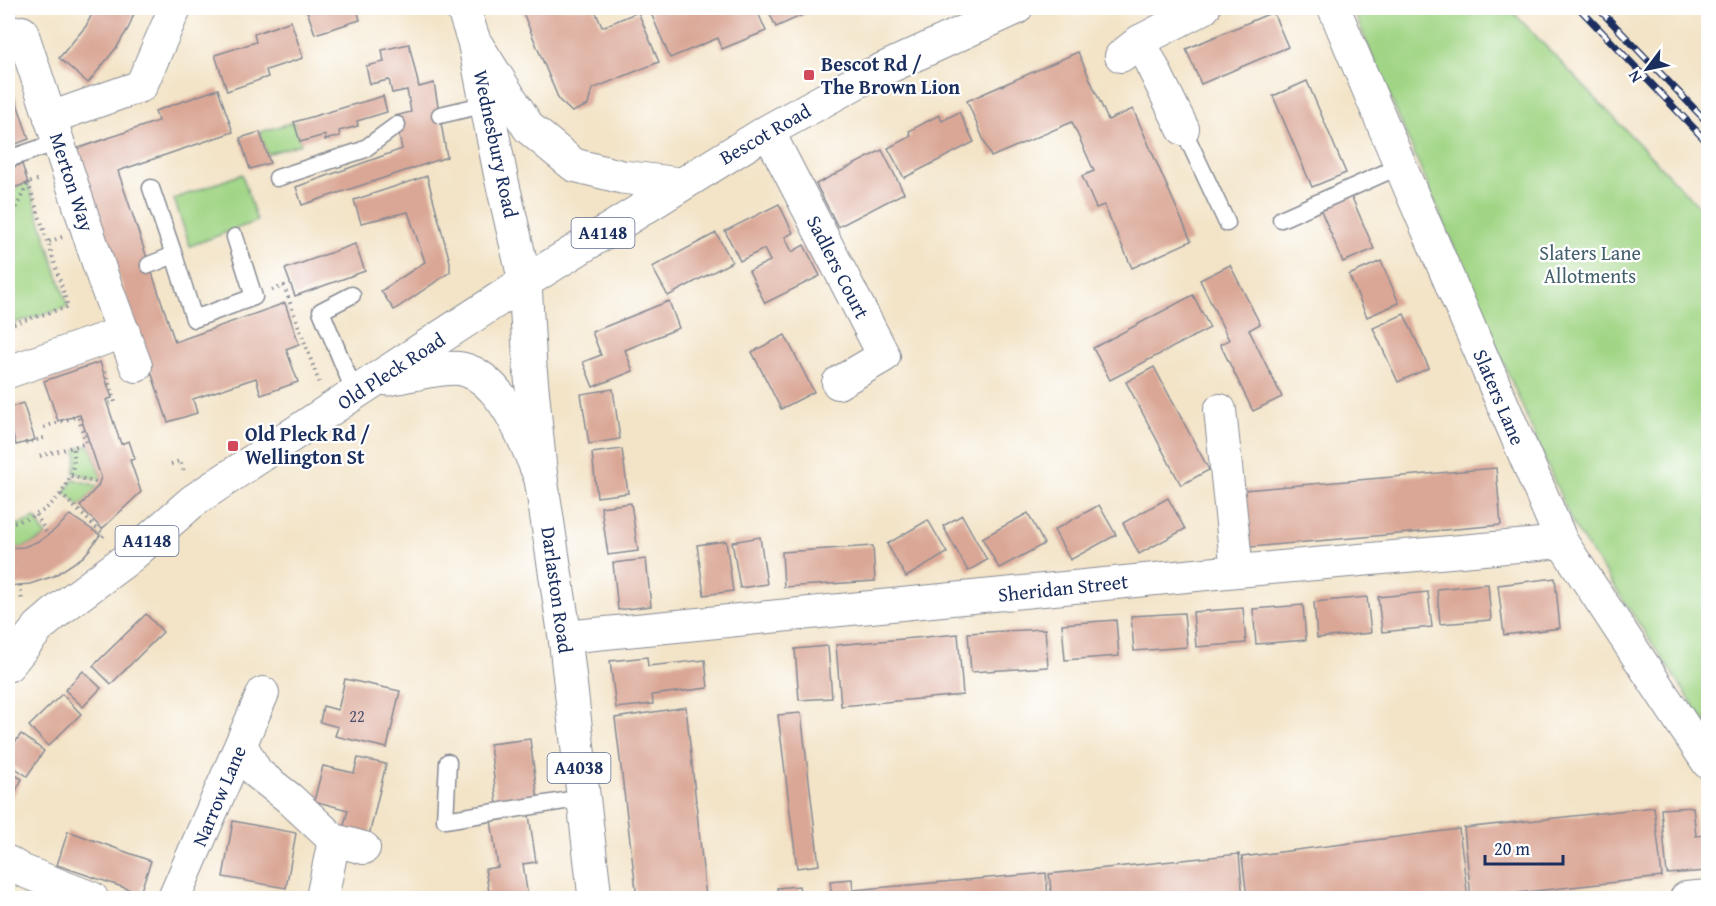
<svg xmlns="http://www.w3.org/2000/svg" width="1716" height="906" viewBox="0 0 1716 906" font-family="'Gentium Book Plus',serif">
	<style>
		.green { fill: #a1d585; stroke: #5e8272; stroke-width: 1.5 }
		.building { fill: #daa796 }
		.lines { fill: none; stroke-linecap: round; stroke-linejoin: round }
		.lane-casing { stroke: #878a93; stroke-width: 19 }
		.street-casing { stroke: #878a93; stroke-width: 34 }
		.secondary-casing { stroke: #878a93; stroke-width: 35 }
		.primary-casing { stroke: #878a93; stroke-width: 35 }
		.highway-casing { stroke: #878a93; stroke-width: 35 }
		.path { stroke: #878a93; stroke-width: 4; stroke-dasharray: 1.5 4.5; stroke-linecap: butt }
		.lane { stroke: #fff; stroke-width: 16 }
		.street { stroke: #fff; stroke-width: 32 }
		.secondary { stroke: #fff; stroke-width: 33 }
		.primary { stroke: #fff; stroke-width: 33 }
		.highway { stroke: #fff; stroke-width: 33 }
		.rail-casing { stroke: #1b2f5e; stroke-width: 7 }
		.rail { stroke: #fff; stroke-width: 4.5; stroke-dasharray: 14; stroke-linecap: butt }
		.poi-dot { fill: #d1495b; stroke: #fff; stroke-width: 2 }
		.labels { text-anchor: middle; stroke-width: 4.5; stroke-linejoin: round; paint-order: stroke }
		.number-label { font-size: 16px; fill: #4b4d6c }
		.shield { fill: #fff; stroke: #5f6d8e; stroke-width: 1.5 }
		.shield-label { font-size: 18px; font-weight: bold; fill: #1b2f5e }
		.poi-label { font-size: 20px; font-weight: bold; fill: #1b2f5e; stroke: #fff; text-anchor: start }
		.street-label { font-size: 20px; fill: #1b2f5e; stroke: #fff }
		.park-label { font-size: 20px; fill: #43616a; stroke: #fff }
	</style>
	<rect width="100%" height="100%" fill="#fff"/>
	<filter id="ink" filterUnits="userSpaceOnUse"><feTurbulence type="fractalNoise" baseFrequency=".0167" numOctaves="2"/><feDisplacementMap in="SourceGraphic" scale="12" xChannelSelector="R" yChannelSelector="G"/><feConvolveMatrix kernelMatrix="1 2 1 2 8 2 1 2 1" color-interpolation-filters="sRGB"/></filter>
	<filter id="wash" filterUnits="userSpaceOnUse"><feTurbulence type="fractalNoise" baseFrequency=".008" numOctaves="4" result="noise"/><feDisplacementMap in="SourceGraphic" scale="24" xChannelSelector="R" yChannelSelector="G"/><feGaussianBlur stdDeviation="1.35" result="paint"/><feColorMatrix in="noise" values="0 0 0 0 0 0 0 0 0 0 0 0 0 0 0 0 0 1.4 0 .05"/><feComposite in="paint" operator="in"/></filter>
	<g filter="url(#wash)">
		<rect width="100%" height="100%" fill="#f3e4c8"/>
		<g class="green">
			<path d="M1352,8H1509L1708,216V727L1573,525Z"/>
			<path d="M294,122L301,144L267,154L260,132Z"/>
			<path d="M242,174L257,221L190,246L174,199Z"/>
			<path d="M28,183L68,307L8,325V190Z"/>
			<path d="M90,445L101,477L100,480L74,473L77,457L76,449Z"/>
			<path d="M73,479L98,486L80,506L65,493Z"/>
			<path d="M35,518L46,537L24,547L8,548V525L21,524Z"/>
		</g>
		<g id="blocks">
			<g class="building">
				<path d="M95,8H136L129,27L117,47L88,83L59,58L86,26Z"/>
				<path d="M306,8H357L360,20L315,34Z"/>
				<path d="M521,8H594L602,27L638,12L659,62L592,89L588,105L572,112L559,100Z"/>
				<path d="M658,8H756L766,31L722,49L718,38L670,58L650,11Z"/>
				<path d="M767,8H808L810,12L776,27Z"/>
				<path d="M1273,12L1288,47L1201,84L1186,49Z"/>
				<path d="M291,21L303,58L266,70L268,77L227,91L215,55L256,42L254,34Z"/>
				<path d="M409,44L419,87L434,83L447,157L302,205L296,187L402,149L395,116L411,112L407,90L392,93L389,80L370,84L366,66L384,62L382,50Z"/>
				<path d="M1078,52L1108,120L1133,109L1191,241L1132,268L1104,205L1096,208L1082,176L1094,171L1072,122L991,157L967,101Z"/>
				<path d="M8,76L29,139L8,147Z"/>
				<path d="M1307,81L1346,173L1312,187L1273,96Z"/>
				<path d="M218,89L233,132L118,171L175,342L285,303L299,344L286,349L298,382L261,395L256,378L193,399L197,413L168,422L76,149L158,121L155,111Z"/>
				<path d="M383,96L387,112L357,121L358,126L339,131L340,136L325,140V135L300,142L294,122Z"/>
				<path d="M959,112L974,142L904,178L888,148L911,136L909,131L939,115L942,121Z"/>
				<path d="M260,132L270,163L250,169L240,138Z"/>
				<path d="M882,150L904,193L838,227L816,184Z"/>
				<path d="M22,164L28,183L8,190V169Z"/>
				<path d="M427,176L450,262V272L394,310L381,291L425,262L408,212L361,223L354,200Z"/>
				<path d="M1350,193L1374,249L1343,262L1319,206Z"/>
				<path d="M779,204L793,233L785,237L792,252L804,245L820,276L765,303L749,271L770,261L764,249L740,261L725,231Z"/>
				<path d="M716,233L732,262L668,296L652,267Z"/>
				<path d="M355,244L365,271L295,296L285,269Z"/>
				<path d="M1381,261L1399,303L1367,317L1349,275Z"/>
				<path d="M1230,265L1260,324L1249,330L1282,397L1253,411L1220,344L1229,340L1200,280Z"/>
				<path d="M1193,295L1210,328L1110,380L1093,348Z"/>
				<path d="M669,301L679,328L625,350L633,371L593,387L583,362L601,355L592,332Z"/>
				<path d="M1404,314L1429,368L1398,382L1373,328Z"/>
				<path d="M785,335L814,392L781,409L752,352Z"/>
				<path d="M100,362L112,398L106,400L121,444L129,441L135,459L130,460L141,492L102,529L80,506L98,486L101,477L80,415L58,421L44,381Z"/>
				<path d="M1154,367L1209,470L1181,485L1126,382Z"/>
				<path d="M613,389L620,439L589,444L581,394Z"/>
				<path d="M23,403L35,440L16,445L8,419V408Z"/>
				<path d="M622,449L628,493L597,497L592,453Z"/>
				<path d="M1496,468L1501,525L1250,547L1244,490Z"/>
				<path d="M1168,498L1185,529L1139,554L1123,523Z"/>
				<path d="M631,503L638,551L608,555L601,507Z"/>
				<path d="M1099,505L1116,535L1070,560L1054,530Z"/>
				<path d="M1028,513L1044,544L999,568L982,538Z"/>
				<path d="M70,515L100,535L90,549L83,557L54,576L30,584L8,586V548L24,547L41,540L57,528Z"/>
				<path d="M962,515L987,560L968,571L943,526Z"/>
				<path d="M928,520L947,553L906,577L887,544Z"/>
				<path d="M760,537L767,584L740,588L732,542Z"/>
				<path d="M726,541L733,591L704,595L697,545Z"/>
				<path d="M873,546L875,581L784,587L782,552Z"/>
				<path d="M646,559L651,606L618,610L613,563Z"/>
				<path d="M1555,578L1560,628L1504,635L1498,585Z"/>
				<path d="M1488,584L1491,620L1440,624L1437,589Z"/>
				<path d="M1428,592L1432,627L1382,632L1378,597Z"/>
				<path d="M1367,597L1371,633L1317,638L1314,602Z"/>
				<path d="M1303,605L1306,640L1256,644L1253,609Z"/>
				<path d="M1243,608L1246,643L1196,647L1193,612Z"/>
				<path d="M1184,613L1187,647L1134,651L1131,616Z"/>
				<path d="M146,614L163,632L111,684L93,666Z"/>
				<path d="M1116,620L1119,656L1065,660L1062,624Z"/>
				<path d="M1045,629L1048,667L971,672L968,633Z"/>
				<path d="M958,634L963,695L841,706L836,645Z"/>
				<path d="M828,646L832,698L799,700L795,649Z"/>
				<path d="M647,657L648,666L705,660L708,688L652,695L653,704L616,708L610,661Z"/>
				<path d="M83,671L101,688L83,707L65,690Z"/>
				<path d="M345,679L400,691L387,748L335,736L338,727L320,722L323,706L338,710Z"/>
				<path d="M62,694L81,714L48,746L29,726Z"/>
				<path d="M686,707L706,898H637L615,718Z"/>
				<path d="M801,713L819,865L797,868L778,715Z"/>
				<path d="M21,734L44,751L27,776L8,763V752Z"/>
				<path d="M530,739L538,800L497,804L490,744Z"/>
				<path d="M358,758L386,764L369,836L343,829L348,810L314,801L323,766L354,773Z"/>
				<path d="M8,771L22,779L8,806Z"/>
				<path d="M1654,807L1662,877L1471,898L1464,828Z"/>
				<path d="M1693,807L1696,836L1708,835V871L1667,874L1661,809Z"/>
				<path d="M529,815L536,862L523,864L528,898H455L489,892L485,869L498,867L491,820Z"/>
				<path d="M233,821L296,833L286,888L223,877Z"/>
				<path d="M1459,829L1468,898H1247L1242,857Z"/>
				<path d="M68,831L151,861L140,893L57,865Z"/>
				<path d="M1239,854L1243,898H1052L1049,874Z"/>
				<path d="M1046,873L1048,898H832L830,881L852,879L853,890Z"/>
				<path d="M799,886L801,898H779L777,888Z"/>
			</g>
		</g>
	</g>
	<g filter="url(#ink)">
		<use href="#blocks" fill-opacity="0" stroke="#878a93" stroke-width="1.5"/>
		<g class="lines">
			<g class="lane-casing">
				<g id="lane">
					<path d="M440,115L487,104"/>
					<path d="M1183,129L1227,223"/>
					<path d="M8,159L58,142"/>
					<path d="M277,178L363,150L397,125"/>
					<path d="M151,188L174,255"/>
					<path d="M1281,219L1400,166"/>
					<path d="M149,265L174,255L194,319L254,297L235,237"/>
					<path d="M352,295L321,311L355,393"/>
					<path d="M448,762L445,820L583,798"/>
				</g>
			</g>
			<g class="street-casing">
				<g id="street">
					<path d="M1334,8L1413,196L1562,542L1708,763"/>
					<path d="M22,32L104,281L136,366"/>
					<path d="M1140,41L1183,129"/>
					<path d="M1121,56L1140,41L1204,8"/>
					<path d="M50,118L141,86L175,8"/>
					<path d="M768,131L884,356L838,383"/>
					<path d="M8,372L124,332"/>
					<path d="M1220,410L1237,571"/>
					<path d="M565,637L1237,571L1562,542"/>
					<path d="M241,745L257,773L289,798L334,840L364,848"/>
					<path d="M8,862L23,871L92,898"/>
					<path d="M323,893L334,840"/>
					<path d="M174,898L263,693"/>
					<path d="M1686,898L1708,896"/>
				</g>
			</g>
			<g class="secondary-casing">
				<path id="secondary" d="M463,8L474,41L501,177L525,282"/>
			</g>
			<g class="primary-casing">
				<path id="primary" d="M525,282L530,367L541,479L565,637L595,898"/>
			</g>
			<g class="highway-casing">
				<g id="highway">
					<path d="M474,41L529,128L574,165L622,177L680,184"/>
					<path d="M388,379C407,376 445,365 462,369C503,378 527,444 541,479"/>
					<path d="M8,665L39,627L60,609L127,559L193,501L355,393L525,282L768,131L862,79L1016,8"/>
				</g>
			</g>
			<g class="path">
				<path d="M28,183L48,242"/>
				<path d="M8,224L28,183L41,179"/>
				<path d="M272,290L284,286L319,382"/>
				<path d="M8,325L68,307L48,242L62,237"/>
				<path d="M105,372L115,402L108,404"/>
				<path d="M44,427L78,416"/>
				<path d="M25,443L44,438"/>
				<path d="M40,456L73,447"/>
				<path d="M171,464L180,461L185,474"/>
				<path d="M71,476L99,483"/>
				<path d="M61,494L104,535L101,539"/>
				<path d="M36,515L48,535"/>
				<path d="M8,523C41,519 66,498 73,466C74,459 75,454 73,447L86,443L78,416L80,415"/>
				<path d="M20,585L22,602"/>
			</g>
			<use href="#lane" class="lane"/>
			<use href="#street" class="street"/>
			<use href="#secondary" class="secondary"/>
			<use href="#primary" class="primary"/>
			<use href="#highway" class="highway"/>
			<g class="rail-casing">
				<g id="rail">
					<path d="M1579,8L1708,143"/>
					<path d="M1598,8L1708,123"/>
				</g>
			</g>
			<use href="#rail" class="rail"/>
		</g>
	</g>
	<g class="poi-dot">
		<rect x="803" y="69" width="12" height="12" rx="3"/>
		<rect x="227" y="440" width="12" height="12" rx="3"/>
	</g>
	<g class="labels">
		<g class="number-label">
			<text x="357" y="722">22</text>
		</g>
		<g class="shield">
			<rect x="571.5" y="218" width="63" height="30" rx="4.5"/>
			<rect x="115.5" y="526" width="63" height="30" rx="4.5"/>
			<rect x="547.5" y="753" width="63" height="30" rx="4.5"/>
		</g>
		<g class="shield-label">
			<text x="603" y="239">A4148</text>
			<text x="147" y="547">A4148</text>
			<text x="579" y="774">A4038</text>
		</g>
		<g class="poi-label">
			<text x="821" y="71">Bescot Rd /<tspan x="821" dy="23">The Brown Lion</tspan></text>
			<text x="245" y="441">Old Pleck Rd /<tspan x="245" dy="23">Wellington St</tspan></text>
		</g>
		<g class="street-label">
			<text transform="translate(765 134) rotate(-30)" y="7">Bescot Road</text>
			<text transform="translate(496 144) rotate(78)" y="7">Wednesbury Road</text>
			<text transform="translate(72 182) rotate(72)" y="7">Merton Way</text>
			<text transform="translate(838 267) rotate(63)" y="7">Sadlers Court</text>
			<text transform="translate(391 371) rotate(-33)" y="7">Old Pleck Road</text>
			<text transform="translate(1499 397) rotate(67)" y="7">Slaters Lane</text>
			<text transform="translate(1063 588) rotate(-6)" y="7">Sheridan Street</text>
			<text transform="translate(557 590) rotate(82)" y="7">Darlaston Road</text>
			<text transform="translate(219 796) rotate(-67)" y="7">Narrow Lane</text>
		</g>
		<g class="park-label">
			<text x="1590" y="260">Slaters Lane<tspan x="1590" dy="23">Allotments</tspan></text>
		</g>
	</g>
	<rect width="1716" height="906" fill="none" stroke="#fff" stroke-width="30"/>
	<g transform="translate(1647 69) rotate(238)" stroke="#ffffff" stroke-width="4.5" paint-order="stroke">
	<path d="M0-4.5L10 22L0 15L-10 22Z" fill="#1b2f5e"/>
	<text y="-9" font-size="16" font-weight="bold" text-anchor="middle" fill="#1b2f5e">N</text>
	</g>
	<path d="M1485 855v9h78v-9" fill="none" stroke="#1b2f5e" stroke-width="3"/>
	<text x="1494" y="855" font-size="18" fill="#1b2f5e" stroke="#ffffff" stroke-width="4.5" paint-order="stroke">20 m</text>
</svg>
